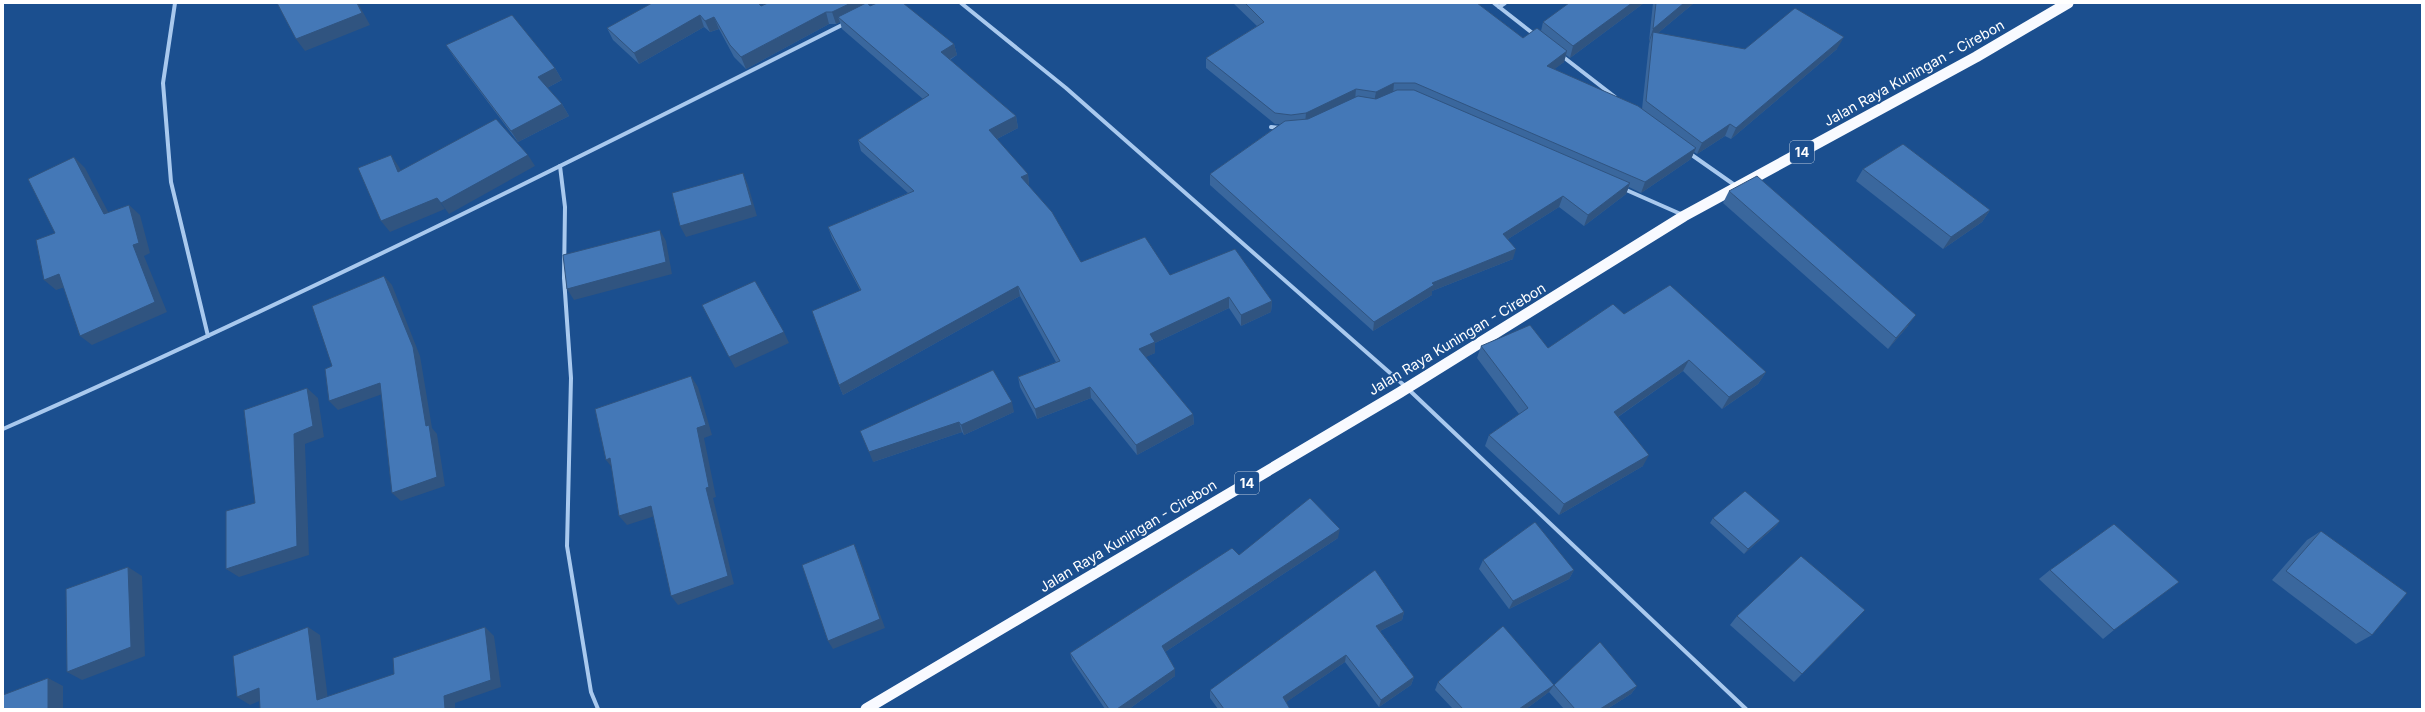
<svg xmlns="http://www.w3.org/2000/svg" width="2425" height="712" viewBox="0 0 2425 712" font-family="Inter,sans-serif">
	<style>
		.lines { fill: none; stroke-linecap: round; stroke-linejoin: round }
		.minor { stroke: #a9c9ee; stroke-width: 4 }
		.trunk { stroke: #f8faff; stroke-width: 11 }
		.wall { fill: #3a679d }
		.shaded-wall { fill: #305480 }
		.building { fill: #4478b7; stroke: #305480 }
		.labels { text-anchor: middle; stroke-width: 4; stroke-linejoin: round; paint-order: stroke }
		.shield { fill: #1b4f8f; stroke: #bbcadd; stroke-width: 1 }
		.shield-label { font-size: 13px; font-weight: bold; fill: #fff }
		.street-label { font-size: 14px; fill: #fff; stroke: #1b4f8f }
	</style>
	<rect width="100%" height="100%" fill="#1b4f8f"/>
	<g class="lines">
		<g class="minor">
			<path d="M175,3L163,83L171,182L208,336"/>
			<path d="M961,3L1066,88L1406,387L1746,709"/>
			<path d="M1494,3L1535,35"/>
			<path d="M1499,7L1505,3"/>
			<path d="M1562,56L1615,97"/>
			<path d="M1271,127L1280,128"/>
			<path d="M1689,153L1736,186"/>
			<path d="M560,166L565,207L564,278L571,378L567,546L591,692L598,709"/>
			<path d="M1624,189L1683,215"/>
			<path d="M3,429C288,303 568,163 846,23"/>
		</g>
		<path class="trunk" d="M866,709L1399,393L1684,216L1976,57L2068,3"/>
	</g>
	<g class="wall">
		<path d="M1233,3H1477L1523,38L1541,31L1543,22L1644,3L1570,58L1566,55L1564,62L1554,69L1642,109L1649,44L1650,40L1649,41L1653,3H1694L1658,33L1745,49H1837L1731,139L1725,136L1697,154L1694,152L1691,159L1641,193L1629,187L1626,194L1584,226L1559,207L1508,239L1513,259L1432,291V295L1373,331L1210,185V174L1280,124H1275L1206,68V58L1257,26Z"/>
		<path d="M864,4L870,6L954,44L957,55L950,60L1016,116L1018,128L997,139L1028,174L1029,185L1028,186L1081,262L1170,275L1272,301L1271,312L1241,326L1229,308L1155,343V353L1145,357L1193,414L1194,424L1137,455L1091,398L1037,419L1020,387L1018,377L1056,362L1020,296L843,395L839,385L860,290L832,238L828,227L908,193L861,151L858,140L923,99L842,29L840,22L836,24H829L746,69L734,57L719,29L710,32L704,27L639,64L613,40L607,28L761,6Z"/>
		<path d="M446,45L555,68L562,80L547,88L562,104L569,116L518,142L454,57Z"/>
		<path d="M1863,169L1990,210L1982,222L1943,249L1856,181Z"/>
		<path d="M1729,191L1908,326L1888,349L1723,203Z"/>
		<path d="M1624,314L1766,372L1758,384L1722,409L1683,371L1618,417L1643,466L1559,515L1485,446L1489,435L1519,414L1477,358L1481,346L1548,348Z"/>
		<path d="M993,370L1014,412L964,435L962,432L873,462Z"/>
		<path d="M1713,518L1780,521L1776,526L1744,554L1710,523Z"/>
		<path d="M2321,531L2372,635L2356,644L2272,580L2307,540Z"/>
		<path d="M1338,538L1165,652L1175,676L1129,709H1105L1072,660L1070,653L1239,555Z"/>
		<path d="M1483,560L1574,570L1569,579L1509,609L1479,569Z"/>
		<path d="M2050,570L2114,630L2103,639L2039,579Z"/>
		<path d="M1865,610L1794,682L1730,625L1737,616Z"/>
		<path d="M1404,612L1402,620L1380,631L1414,677L1411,685L1379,707L1345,662L1286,702L1290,709H1218L1210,698V690Z"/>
		<path d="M1438,682L1554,685L1637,686L1631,694L1607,709H1564L1549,692L1526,709H1453L1435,690Z"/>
	</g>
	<g class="shaded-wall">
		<path d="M357,3H358L370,25L305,51L296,39Z"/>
		<path d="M851,3H863L865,9L838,17L840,22L836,24L832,12Z"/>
		<path d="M1632,3H1644L1570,58L1573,46Z"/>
		<path d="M1684,3H1694L1652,38L1653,32L1650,40L1649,41L1653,29Z"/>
		<path d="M826,12L829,24L746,69L741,57Z"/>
		<path d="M700,15L704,27L639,64L634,53Z"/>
		<path d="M714,17L719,29L710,32L705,21Z"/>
		<path d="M1844,37L1837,49L1731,139L1736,128Z"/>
		<path d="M954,44L957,55L943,63L941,52Z"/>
		<path d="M1567,51L1564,62L1544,77L1547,66Z"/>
		<path d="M555,68L562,80L545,89L538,77Z"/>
		<path d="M1394,83L1393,94L1374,102L1376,92Z"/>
		<path d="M1356,89L1355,100L1305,124L1306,113Z"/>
		<path d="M562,104L569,116L518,142L511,131Z"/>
		<path d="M1016,116L1018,128L991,142L989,130Z"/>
		<path d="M1730,124L1725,136L1697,154L1702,143Z"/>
		<path d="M1696,148L1691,159L1641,193L1645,182Z"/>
		<path d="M391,155L399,167L407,183L398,172Z"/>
		<path d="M528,155L535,166L449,214L441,203Z"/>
		<path d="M74,157L85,168L115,225L104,214Z"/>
		<path d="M743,173L748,185L757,216L686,237L680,226Z"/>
		<path d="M1028,174L1029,185L1023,188L1021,177Z"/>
		<path d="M1630,183L1626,194L1584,226L1588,215Z"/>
		<path d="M1563,196L1559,207L1500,244L1503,234Z"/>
		<path d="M437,198L445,209L390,232L381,221Z"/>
		<path d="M129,205L140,215L150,253L144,256L167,312L92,345L80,336L133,245Z"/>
		<path d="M1990,210L1982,222L1943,249L1951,237Z"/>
		<path d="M660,230L666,241L672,274L574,300L567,289Z"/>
		<path d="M1516,249L1513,259L1432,291V295L1373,331L1374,322L1432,283Z"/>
		<path d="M59,274L71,285L56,290L44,280Z"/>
		<path d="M384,276L392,285L420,356L432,428L437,434L445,486L401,501L392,493L426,426Z"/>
		<path d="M1018,286L1020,296L843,395L839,385Z"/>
		<path d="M1229,297V308L1155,343V353L1140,360L1139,349L1150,334Z"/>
		<path d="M1272,301L1271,312L1241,326V315Z"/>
		<path d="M1916,315L1908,326L1888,349L1896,338Z"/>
		<path d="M784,332L789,343L735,368L729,357Z"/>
		<path d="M1689,360L1683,371L1609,423L1614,412Z"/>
		<path d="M1766,372L1758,384L1722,409L1729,397Z"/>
		<path d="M691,376L698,387L712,435L704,438L716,497L713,498L734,584L678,605L671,596L706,488L697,428Z"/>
		<path d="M380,383L388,392L338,410L329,401Z"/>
		<path d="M1090,387L1091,398L1037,419L1035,409Z"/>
		<path d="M307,388L318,398L324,437L305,444L309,555L239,577L226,569L294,434Z"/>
		<path d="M1012,402L1014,412L964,435L961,425Z"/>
		<path d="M1193,414L1194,424L1137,455L1136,445Z"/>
		<path d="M959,422L962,432L873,462L869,452Z"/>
		<path d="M1649,455L1643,466L1559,515L1564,504Z"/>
		<path d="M610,458L614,470L606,460Z"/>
		<path d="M651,506L658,515L627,525L619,516Z"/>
		<path d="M1780,521L1776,526L1744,554L1748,549Z"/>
		<path d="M1340,529L1338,538L1162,654V646Z"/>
		<path d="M854,544L858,553L885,628L833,649L828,641Z"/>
		<path d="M128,567L142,576L145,656L82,680L67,672Z"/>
		<path d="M1574,570L1569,579L1509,609L1513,601Z"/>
		<path d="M1404,612L1402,620L1374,634L1376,626Z"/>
		<path d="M308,627L320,635L329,708L317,700Z"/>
		<path d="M485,627L494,636L501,687L455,703V709H445L444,696Z"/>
		<path d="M1346,655L1345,662L1282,705L1283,697Z"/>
		<path d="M1175,669V676L1129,709H1117Z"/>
		<path d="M1414,677L1411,685L1379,707L1381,700Z"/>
		<path d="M48,678L63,686V709H48Z"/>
		<path d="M1554,685L1549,692L1526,709H1519Z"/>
		<path d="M1637,686L1631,694L1607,709H1600Z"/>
		<path d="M259,688L272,696L250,705L237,697Z"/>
	</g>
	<g class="building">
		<path d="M277,3H357L362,13L296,39Z"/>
		<path d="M652,3H758L761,6L768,3H851L832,12H826L741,57L730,45L714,17L705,21L700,15L634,53L607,28Z"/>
		<path d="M866,3H867L870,6L877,3H903L954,44L941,52L1016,116L989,130L1028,174L1021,177L1052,212L1081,262L1145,237L1170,275L1235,249L1272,301L1241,315L1229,297L1150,334L1155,342L1139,349L1193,414L1136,445L1090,387L1035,409L1018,377L1060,361L1018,286L839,385L812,311L861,290L828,227L914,191L858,140L929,95L838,17Z"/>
		<path d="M1245,3H1477L1523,38L1537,28L1567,51L1547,66L1638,106L1696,148L1645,182L1415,83H1394L1376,92L1356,89L1306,113L1291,115L1275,113L1206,58L1264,22Z"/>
		<path d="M1569,3H1632L1573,46L1543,22Z"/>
		<path d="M1656,3H1684L1653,29Z"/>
		<path d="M1795,8L1844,37L1736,128L1730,124L1702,143L1646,101L1653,32L1745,49Z"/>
		<path d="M512,15L555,68L538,77L562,104L511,131L446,45Z"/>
		<path d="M1397,90H1414L1630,183L1588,215L1563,196L1503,234L1516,249L1432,283L1434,285L1374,322L1210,174L1285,121L1308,119L1358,96L1376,99Z"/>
		<path d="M496,119L528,155L441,203L437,198L381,221L358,168L391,155L398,172Z"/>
		<path d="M1903,144L1990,210L1951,237L1863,169Z"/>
		<path d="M74,157L104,214L129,205L139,243L133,245L155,302L80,336L59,274L44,280L36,240L55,233L28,179Z"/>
		<path d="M743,173L752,205L680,226L672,193Z"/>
		<path d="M1757,176L1916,315L1896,338L1729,191Z"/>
		<path d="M660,230L666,262L567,289L563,255Z"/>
		<path d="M384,276L413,347L426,426L429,425L437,477L392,493L380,383L329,401L325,369L332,366L312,306Z"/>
		<path d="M755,281L784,332L729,357L702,305Z"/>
		<path d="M1670,285L1766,372L1729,397L1689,360L1614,412L1649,455L1564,504L1489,435L1528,408L1481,346L1530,325L1548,348L1613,304L1624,314Z"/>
		<path d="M993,370L1012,402L961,425L959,422L869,452L860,431Z"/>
		<path d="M691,376L706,425L697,428L709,487L706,488L728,576L671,596L651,506L619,516L610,458L606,460L595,409Z"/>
		<path d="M307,388L313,426L294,434L297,546L226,569V511L255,503L244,410Z"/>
		<path d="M1745,491L1780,521L1748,549L1713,518Z"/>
		<path d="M1310,498L1340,529L1162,646L1175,669L1117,709H1109L1070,653L1232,548L1239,555Z"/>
		<path d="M1535,522L1574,570L1513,601L1483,560Z"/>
		<path d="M2114,524L2179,582L2114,630L2050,570Z"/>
		<path d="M2321,531L2407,593L2372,635L2286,571Z"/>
		<path d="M854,544L880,619L828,641L802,565Z"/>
		<path d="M1801,556L1865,610L1802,674L1737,616Z"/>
		<path d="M128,567L131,647L67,672L66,589Z"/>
		<path d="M1375,570L1404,612L1376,626L1414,677L1381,700L1346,655L1283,697L1290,709H1224L1210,690Z"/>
		<path d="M1503,626L1554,685L1519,709H1463L1438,682Z"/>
		<path d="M308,627L317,700L394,674L393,658L485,627L491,680L444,696L445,709H260L259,688L237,697L233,656Z"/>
		<path d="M1600,642L1637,686L1600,709H1575L1554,685Z"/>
		<path d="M48,678V709H3V695Z"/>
	</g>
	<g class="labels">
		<g class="shield">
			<rect x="1790" y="141" width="24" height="22" rx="3"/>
			<rect x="1235" y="472" width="24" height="22" rx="3"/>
		</g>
		<g class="shield-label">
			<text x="1802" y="157">14</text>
			<text x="1247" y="488">14</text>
		</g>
		<g class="street-label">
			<text transform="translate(1914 73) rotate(-29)" y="5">Jalan Raya Kuningan - Cirebon</text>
			<text transform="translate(1457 339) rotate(-31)" y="5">Jalan Raya Kuningan - Cirebon</text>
			<text transform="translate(1128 536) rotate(-31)" y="5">Jalan Raya Kuningan - Cirebon</text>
		</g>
	</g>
	<rect width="2425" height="712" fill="none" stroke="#ffffff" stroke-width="8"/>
</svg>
